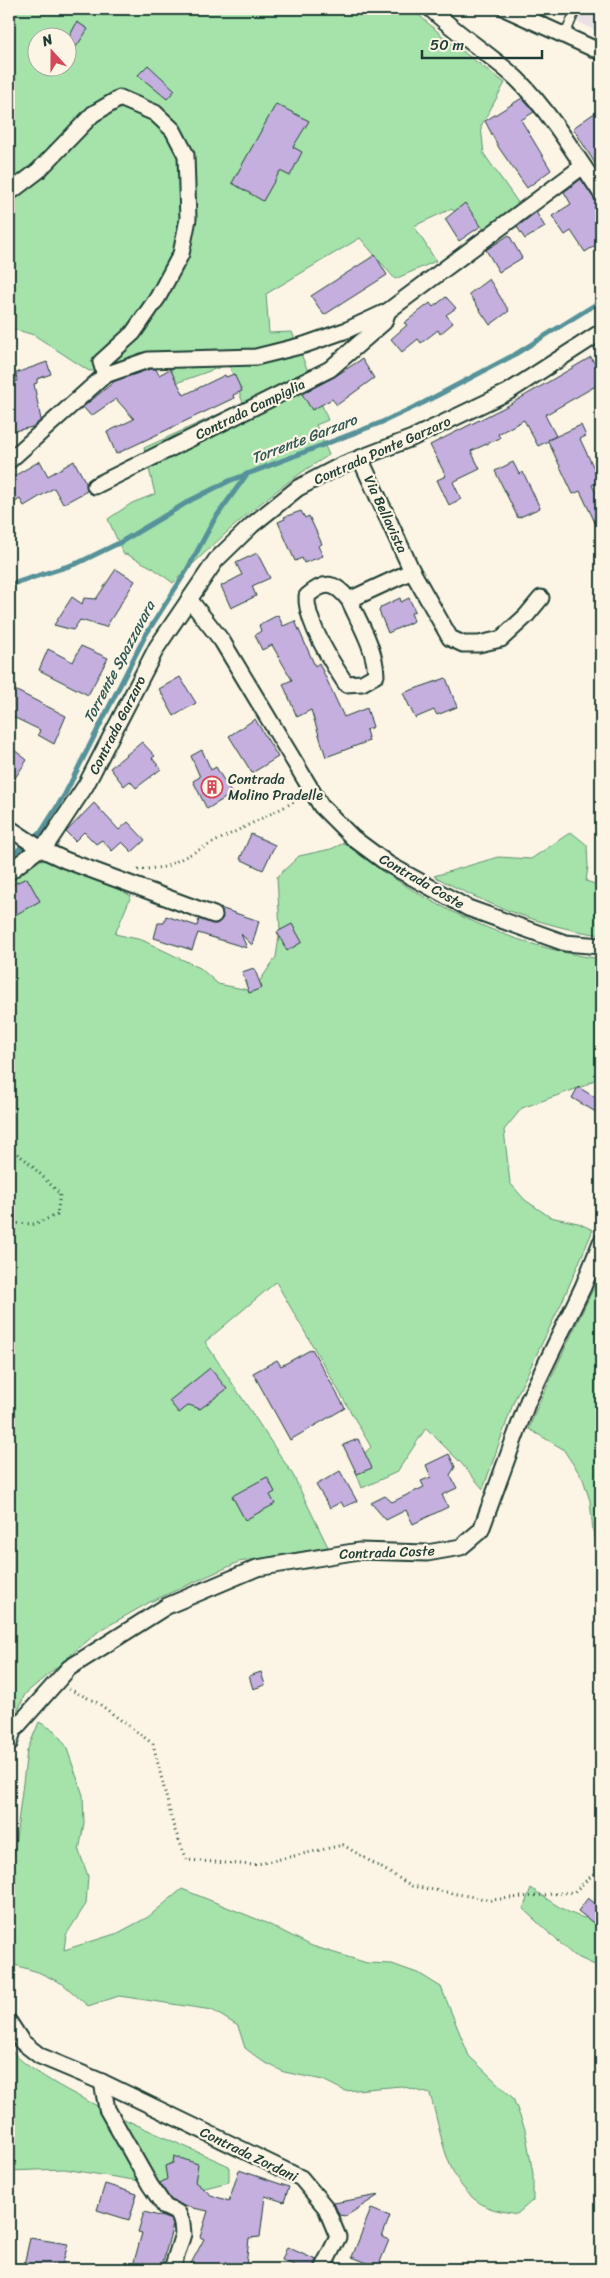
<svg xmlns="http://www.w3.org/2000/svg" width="610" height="2278" viewBox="0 0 610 2278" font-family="Sriracha,sans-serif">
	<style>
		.built { fill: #ebe0e3 }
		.green { fill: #a5e3ab; stroke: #629070; fill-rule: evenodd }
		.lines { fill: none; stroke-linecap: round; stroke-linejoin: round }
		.stream { stroke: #579299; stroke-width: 5 }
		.building { fill: #c4afde; stroke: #1f3d34 }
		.lane-casing { stroke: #1f3d34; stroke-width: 11 }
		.street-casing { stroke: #1f3d34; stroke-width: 19 }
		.path { stroke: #1f3d34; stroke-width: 3; stroke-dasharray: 1 4; stroke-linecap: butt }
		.lane { stroke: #fcf5e5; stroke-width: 8 }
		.street { stroke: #fcf5e5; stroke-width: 15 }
		.labels { text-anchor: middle; stroke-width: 4.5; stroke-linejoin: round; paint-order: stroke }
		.street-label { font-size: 14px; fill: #1f3d34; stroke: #fcf5e5 }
		.poi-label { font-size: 14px; fill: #1f3d34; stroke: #fcf5e5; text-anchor: start }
		.water-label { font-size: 15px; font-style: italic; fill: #325956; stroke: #fcf5e5 }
	</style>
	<rect width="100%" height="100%" fill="#fcf5e5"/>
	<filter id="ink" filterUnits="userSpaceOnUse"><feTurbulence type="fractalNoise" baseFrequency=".02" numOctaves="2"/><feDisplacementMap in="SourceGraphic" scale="10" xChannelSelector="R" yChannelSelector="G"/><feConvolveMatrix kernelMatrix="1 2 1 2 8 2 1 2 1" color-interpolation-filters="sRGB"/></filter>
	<g filter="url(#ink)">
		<path class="built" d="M545,9H601V33L578,22Z"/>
		<g class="green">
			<path d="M9,9H412L446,39L505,83L481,126L484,154L526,214L492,233L451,209L414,226L436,261L395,279L360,238L266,294L269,333L292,332L328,420L316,425L329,455C270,490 222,536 173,583L153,568L126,554L124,555L108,519L132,503L155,494L144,448L243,403L229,364L176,383L165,353L137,370L89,371L34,335L10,328L9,330ZM38,38H68V68H38Z"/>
			<path d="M571,832L587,845L588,867L586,881L601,886V935C544,927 484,904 434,876L498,857L531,859Z"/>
			<path d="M344,843C419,901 506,946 601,959V1076L584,1086L522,1108L504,1130L510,1183L525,1200L550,1217L578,1223L593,1230L562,1302L514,1401L483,1489L461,1463L426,1428L397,1472L362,1488L353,1464L371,1447L276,1282L205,1342L293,1475L328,1547L239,1562L150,1602L99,1631L25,1694L9,1732V883L54,850L131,896L115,934L142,940L200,968L218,984L253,991L276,957L280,930L277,877L299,856L331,849Z"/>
			<path d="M601,1272V1554L593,1531L590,1501L583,1479L563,1449L529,1429L536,1410Z"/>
			<path d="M39,1722L55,1731L66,1746L83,1795L84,1823L79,1851L88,1876L86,1904L66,1935L64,1950L118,1933L148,1917L182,1889L264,1922L312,1946L367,1963L392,1964L420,1974L441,1987L469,2056L513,2098L525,2129L533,2174V2200L517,2214C508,2212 496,2211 487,2207C445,2187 442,2133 430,2094L401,2086L345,2091L323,2080L284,2072L262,2061L245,2048L238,2026L212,2010L119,1996L88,2006L63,1984L38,1972L11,1964L10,1886L27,1751Z"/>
			<path d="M531,1888C549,1900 578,1924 601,1918V1968L573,1955L523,1909Z"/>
			<path d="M9,2046C25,2081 188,2147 229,2166V2182L197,2190L64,2169L9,2171Z"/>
		</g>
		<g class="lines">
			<g class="stream">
				<path d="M9,585L78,563L121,542L191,500L229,481L380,423L423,403L514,355L601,301"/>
				<path d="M9,857L41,832L65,794L145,636L187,570L214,520L247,474"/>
			</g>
		</g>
		<g class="building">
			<path d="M77,22L88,29L68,59V39Z"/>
			<path d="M148,65L175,90L167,99L138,75Z"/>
			<path d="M522,98L534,112L521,120L551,170L527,188L499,148L485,121Z"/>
			<path d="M276,104L309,121L293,147L302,152L290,176L280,171L263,201L232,183Z"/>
			<path d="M596,112L601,121V173L573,128Z"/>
			<path d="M581,179L601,208V242L585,252L571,231L565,235L552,216L571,204L564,192Z"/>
			<path d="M465,203L481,226L459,241L445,219Z"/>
			<path d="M536,212L545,227L525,239L517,227Z"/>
			<path d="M509,235L522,258L499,272L486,250Z"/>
			<path d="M375,255L387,275L324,315L311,296Z"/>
			<path d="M489,279L509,311L490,325L469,294Z"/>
			<path d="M446,297L456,308L446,315L453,323L440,334L438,330L421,343L418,339L402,352L391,339L407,325L404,323L430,303L433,307Z"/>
			<path d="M591,357L601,376V383L545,415L556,436L548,440L581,425L586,436L580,439L600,481L592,485L601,504V535L580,491L573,494L548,441L538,446L524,420L498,434L500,438L471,451L480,469L453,482L461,499L449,505L437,480L446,476L430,445L507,406Z"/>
			<path d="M362,359L374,378L337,405L332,399L312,410L302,394L334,377Z"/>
			<path d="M47,362L51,374L37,379V383L34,384L41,420L33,427L9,432V384L17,381L16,373Z"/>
			<path d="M150,369H156L159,375L170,369L184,395L225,375L226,377L234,374L242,391L233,395L234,398L116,454L107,432L134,419L116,399L91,416L83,407L115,381Z"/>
			<path d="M40,461L48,476L74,461L86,483L87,491L63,504L54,488L24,506L20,499L9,506V479Z"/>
			<path d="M513,462L519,474L523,472L540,508L518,518L495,471Z"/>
			<path d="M301,511L305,518L309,516L322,544L318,546L323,556L304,563L302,558L295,561L278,522L285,519L284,517Z"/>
			<path d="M257,553L270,578L252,586L256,596L231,608L221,586L242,575L236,563Z"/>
			<path d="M116,569L135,581L106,627L80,620L73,630L54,625L72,597L82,604L84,598L96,599Z"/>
			<path d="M400,598L401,602L409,598L415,611L411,613L414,621L388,633L379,611L381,607Z"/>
			<path d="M278,615L283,626L295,621L315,666L319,663L344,717L367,708L373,727L366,730L369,741L326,757L311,710L297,717L283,684L292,680L272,645L262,650L255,635L261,631L259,625Z"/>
			<path d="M81,646L108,658L88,695L39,670L48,649L73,662Z"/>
			<path d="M180,677L196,703L174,716L159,689Z"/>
			<path d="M446,678L457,707L437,715L434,710L415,718L403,693Z"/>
			<path d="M9,687L66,716L54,744L38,735L40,730L9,715Z"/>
			<path d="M255,719L278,757L252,773L229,736Z"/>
			<path d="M142,742L155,756L152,758L161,769L136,788L130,781L124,786L110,768Z"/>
			<path d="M9,746L27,760L9,787Z"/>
			<path d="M202,750L211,770L216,767L232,794L207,809L193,781L200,777L191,756Z"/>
			<path d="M94,803L119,830L128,822L145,840L132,852L122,842L112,851L102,840L96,844L84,832L75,841L66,832Z"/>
			<path d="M251,834L275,845L263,870L240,859Z"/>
			<path d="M27,878L40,901L15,915L9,905V889L14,886L13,884Z"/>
			<path d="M220,908L259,921L252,945L241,934L247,948L198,933L192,950L154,938L158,923H164L166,916L197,926L199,919L215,924L223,918Z"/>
			<path d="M292,924L302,942L287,951L277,932Z"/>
			<path d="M254,968L262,988L249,993L242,972Z"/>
			<path d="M578,1087L601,1101V1115L572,1098Z"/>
			<path d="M312,1349L345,1408L290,1440L253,1373L277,1360L281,1366Z"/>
			<path d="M210,1368L227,1389L200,1409L189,1405L179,1413L169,1401Z"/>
			<path d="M358,1439L372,1468L357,1474L343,1445Z"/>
			<path d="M449,1454L455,1467L450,1475L457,1488L442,1495L448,1507L413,1524L406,1510L386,1520L371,1503L385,1496L392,1502L424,1487L421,1481L431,1477L426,1465Z"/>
			<path d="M340,1471L357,1501L344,1507L341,1502L330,1508L316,1485Z"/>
			<path d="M267,1477L275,1492L270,1495L275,1504L245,1520L232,1496Z"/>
			<path d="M261,1672L265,1685L253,1689L249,1676Z"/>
			<path d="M588,1898L601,1908V1929L578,1911Z"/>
			<path d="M174,2156L198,2164L195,2182L211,2195L229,2201L239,2170L289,2187L284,2202L265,2196L260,2237L249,2238L246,2266L235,2269H188L204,2239L200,2237L208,2211L183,2206L171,2200L160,2183L167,2179L165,2166L173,2163Z"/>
			<path d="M105,2184L137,2194L129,2220L97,2210Z"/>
			<path d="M379,2195L346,2216L339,2215L334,2203Z"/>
			<path d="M371,2209L390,2216L382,2237L389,2240L378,2267L352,2257Z"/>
			<path d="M144,2212L163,2217L171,2220L173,2225L161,2269H132L142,2233L138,2232Z"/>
			<path d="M30,2238L68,2244L62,2266L52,2265L51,2269H23Z"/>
			<path d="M287,2247L316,2260L313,2269H303L282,2260Z"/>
		</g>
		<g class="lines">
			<g class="lane-casing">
				<path id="lane" d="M565,35L576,9"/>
			</g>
			<g class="street-casing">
				<g id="street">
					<path d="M431,9C458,35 490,54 517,79C550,112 575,154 601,193"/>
					<path d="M506,9L601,52"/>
					<path d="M9,193L38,171L93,114L120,98L155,113L173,130L186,155L188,219L181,254L158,297L133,333L101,362L105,375"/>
					<path d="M360,458L412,571L450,638L463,644H479L501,639L526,616L541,598"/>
					<path d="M9,461L105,375L148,360L256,357L304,345L347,330L388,311L583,166"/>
					<path d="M95,486L330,369L384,322L388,311"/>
					<path d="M189,599L222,641L321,806L353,838L388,864L468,908L565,943L601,946"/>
					<path d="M349,600C360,624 375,648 376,675L362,683L346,684C332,663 305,621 307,596C325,580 335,582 349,600L412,571"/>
					<path d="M9,828L41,849L65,860L214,915"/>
					<path d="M9,872L49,841L86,785L157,647L216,560L252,525L298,488L342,465L412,438L508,392L601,332"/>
					<path d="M9,1744L13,1731L69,1668L167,1606L257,1568L359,1551L427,1553L461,1547L481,1530L528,1401L583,1287L601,1242"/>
					<path d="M9,2022L22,2042L40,2056L102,2082L301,2178L326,2208L338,2237L322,2269"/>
					<path d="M102,2082L107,2109L150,2185L165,2207L178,2213L182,2223L183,2234L172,2269"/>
				</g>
			</g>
			<g class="path">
				<path d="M138,870L165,867L300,799"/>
				<path d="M9,1148L27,1161L60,1194L57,1215L34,1224L9,1223"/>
				<path d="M69,1689L98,1703L153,1744L174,1828L187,1860L253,1865L343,1845L412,1886L491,1900L574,1892L601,1867"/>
			</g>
			<use href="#lane" class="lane"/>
			<use href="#street" class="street"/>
		</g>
	</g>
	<defs>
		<g id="building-ring" transform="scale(1.125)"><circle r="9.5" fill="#fcf5e5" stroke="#d1495b" stroke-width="1.5"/><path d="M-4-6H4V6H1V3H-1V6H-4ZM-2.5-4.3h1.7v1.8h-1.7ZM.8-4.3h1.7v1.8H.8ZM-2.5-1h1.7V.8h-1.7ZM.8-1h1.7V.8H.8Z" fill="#d1495b"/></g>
	</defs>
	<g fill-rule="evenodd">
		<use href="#building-ring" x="212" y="787"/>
	</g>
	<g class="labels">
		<g class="street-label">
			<text transform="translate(250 409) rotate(-26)" y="5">Contrada Campiglia</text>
			<text transform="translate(382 450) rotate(-24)" y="5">Contrada Ponte Garzaro</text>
			<text transform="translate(386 514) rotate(65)" y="5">Via Bellavista</text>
			<text transform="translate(117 725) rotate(-63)" y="5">Contrada Garzaro</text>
			<text transform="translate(422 881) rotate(30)" y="5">Contrada Coste</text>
			<text transform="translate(387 1552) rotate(-2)" y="5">Contrada Coste</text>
			<text transform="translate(249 2154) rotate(26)" y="5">Contrada Zordani</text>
		</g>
		<g class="poi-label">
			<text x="228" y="784">Contrada<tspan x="228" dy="16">Molino Pradelle</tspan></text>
		</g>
		<g class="water-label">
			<text transform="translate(304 439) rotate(-21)" y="5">Torrente Garzaro</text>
			<text transform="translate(119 662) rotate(-62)" y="5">Torrente Spazzavara</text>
		</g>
	</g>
	<rect width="610" height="2278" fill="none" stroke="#fcf5e5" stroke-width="30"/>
	<rect x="15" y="15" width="580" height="2248" fill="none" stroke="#1f3d34" stroke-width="2" filter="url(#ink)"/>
	<g transform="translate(52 52) rotate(339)"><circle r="24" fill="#fcf5e5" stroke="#a4ab9e"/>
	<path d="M0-4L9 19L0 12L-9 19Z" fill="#d1495b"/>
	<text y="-8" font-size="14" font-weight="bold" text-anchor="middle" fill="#1f3d34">N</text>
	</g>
	<path d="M422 50v8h120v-8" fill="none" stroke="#1f3d34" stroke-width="2.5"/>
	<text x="430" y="50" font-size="15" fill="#1f3d34" stroke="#fcf5e5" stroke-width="4" paint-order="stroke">50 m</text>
</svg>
